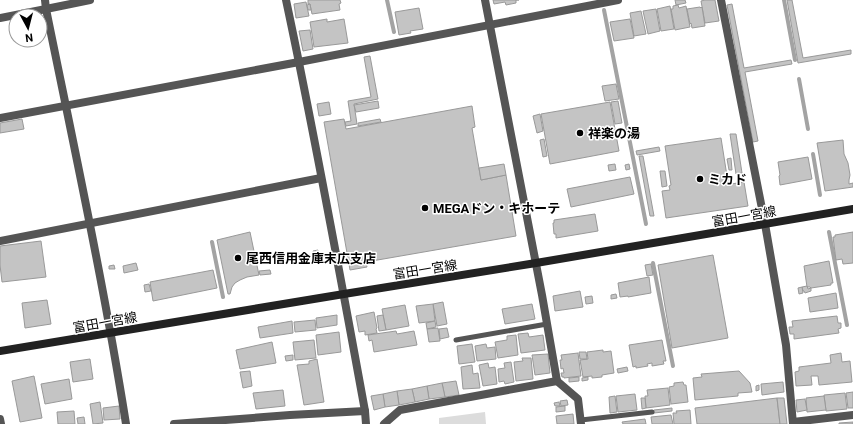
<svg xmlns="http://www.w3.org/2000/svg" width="853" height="424" viewBox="0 0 853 424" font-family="Roboto,'Noto Sans JP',sans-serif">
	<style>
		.green { fill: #dcdcdc }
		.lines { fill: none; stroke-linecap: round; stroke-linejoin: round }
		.stream { stroke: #a3a3a3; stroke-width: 4 }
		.building { fill: #c4c4c4; stroke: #999 }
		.lane { stroke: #555; stroke-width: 5 }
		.street { stroke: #555; stroke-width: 8 }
		.secondary { stroke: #222; stroke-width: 8 }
		.poi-dot { fill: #000; stroke: #fff; stroke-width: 1.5 }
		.labels { text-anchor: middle; stroke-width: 3; stroke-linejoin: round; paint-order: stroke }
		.poi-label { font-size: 13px; font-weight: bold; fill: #000; stroke: #fff; text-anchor: start }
		.street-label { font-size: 13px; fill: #000; stroke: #fff }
	</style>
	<rect width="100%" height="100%" fill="#fff"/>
	<path class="green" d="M485,412L486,424H439V418Z"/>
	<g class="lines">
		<g class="stream">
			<path d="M387,0L394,32"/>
			<path d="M784,0L795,60"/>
			<path d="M604,10L646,224"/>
			<path d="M799,79L808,129"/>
			<path d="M813,154L820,195"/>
			<path d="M829,232L847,325"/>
			<path d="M212,242L223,297"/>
			<path d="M653,263L673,366"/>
		</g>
	</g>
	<g class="building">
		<path d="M308,0H340L341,3L339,4L340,10L312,14L310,4H308Z"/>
		<path d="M493,0H519H516V3L506,5L505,2L494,4Z"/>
		<path d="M675,0H685L686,3L676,5Z"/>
		<path d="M705,0H715L719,21L705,23L701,1Z"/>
		<path d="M787,0H792L803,58L851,50V54L798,63Z"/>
		<path d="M306,2L309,16L296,18L294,4Z"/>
		<path d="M310,4L311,10H308L307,5Z"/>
		<path d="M732,4L744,68L791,60L792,64L745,72L758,141L753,142L727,5Z"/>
		<path d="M678,5L679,8L686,6L690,27L675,30L671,9H673V6Z"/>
		<path d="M670,6L674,29L661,31L657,9Z"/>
		<path d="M700,7L701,8L702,7L705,26L692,28L691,23L690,24L687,9Z"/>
		<path d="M419,8L423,29L410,31L411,33L399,35L395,12Z"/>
		<path d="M656,9L660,31L648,34L643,11Z"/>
		<path d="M641,11L646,34L634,36L630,13Z"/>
		<path d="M327,19V22L344,19L348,43L314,47L310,22Z"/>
		<path d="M630,19L634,38L614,41L610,22Z"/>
		<path d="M310,30L313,49L303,51L299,31Z"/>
		<path d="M370,56L378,99L354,104L357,124L346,126L345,122L351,121L348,101L371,97L364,57Z"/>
		<path d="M616,84L619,99L605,101L602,86Z"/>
		<path d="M378,101L379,108L356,112L354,105Z"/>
		<path d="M618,101L622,123L615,124L611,102Z"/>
		<path d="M329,102L331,114L319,116L317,104Z"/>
		<path d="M610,102L619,151L550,164L541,114Z"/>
		<path d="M472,106L475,127L472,128L481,180L506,175L516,236L366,262L367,267L350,270L324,122L344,119L346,129Z"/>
		<path d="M540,114L543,131L537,133L533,116Z"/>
		<path d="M22,119L24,129L0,133V123Z"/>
		<path d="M380,119L381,122L358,126V123Z"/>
		<path d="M730,134H736L742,173L736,174Z"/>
		<path d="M721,138L727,176H730L731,184L744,182L748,206L666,218L662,191L670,190L669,186L671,185L665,146Z"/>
		<path d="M544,139L547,156L543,157L540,140Z"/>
		<path d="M843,140L844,154L848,163L850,175L849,180V184L853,183V187L825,191L817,143Z"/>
		<path d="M659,147L660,151L637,155L636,151Z"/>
		<path d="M639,156H643L654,216H650Z"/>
		<path d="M808,157L812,179L780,185L779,176L780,175L778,162Z"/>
		<path d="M731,158L732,170H729L727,159Z"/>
		<path d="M504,164L506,175L481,180L479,168Z"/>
		<path d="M615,164L616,170L609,171L608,165Z"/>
		<path d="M629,164L630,169L626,170L625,165Z"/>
		<path d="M660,171H665L667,186L662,187Z"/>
		<path d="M630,177L634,194L571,207L567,189Z"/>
		<path d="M595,214L598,231L556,238V234H554L553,223H554V220Z"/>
		<path d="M250,232L259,275L247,277L240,280L235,283L232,287L230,294H228L217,240Z"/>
		<path d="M853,232V263L843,264L842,259L836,260L833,237H835V235Z"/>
		<path d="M41,241L46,277L2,282L0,265V246Z"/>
		<path d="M318,250L319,258H314L313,251Z"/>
		<path d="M713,255L728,338L672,348L658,265Z"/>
		<path d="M829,261L833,283H831V285L811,288L810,287H807L804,266Z"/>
		<path d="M136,263L138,270L124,273L123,266Z"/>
		<path d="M651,264L653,275L647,276L645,265Z"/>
		<path d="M114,265L115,269H109V266Z"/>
		<path d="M213,270L217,288L153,301L150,282Z"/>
		<path d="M270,270L271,274L260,275L259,271Z"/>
		<path d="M649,277L651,293L628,297V296L620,297L618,283Z"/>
		<path d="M149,284L151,291L145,292L144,285Z"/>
		<path d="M807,286L808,289L811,288V291L805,293L804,291H803L802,287Z"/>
		<path d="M802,287L803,293L799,294L798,288Z"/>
		<path d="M580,291L583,307L555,311L553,296Z"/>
		<path d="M836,293L838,308L810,312L808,298Z"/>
		<path d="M616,294L617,298L611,299V295Z"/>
		<path d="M592,296L593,303L586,304L585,297Z"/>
		<path d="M47,300L51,324L25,328L22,303Z"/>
		<path d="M443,302L447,324L437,326L433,304Z"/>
		<path d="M433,304L435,321L419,323L416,306Z"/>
		<path d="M532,304L535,319L505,324L502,309Z"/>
		<path d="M405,305L409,326L386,330L382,309Z"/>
		<path d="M374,312L377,328L376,329L377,333L365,335V331L359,332L356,316Z"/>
		<path d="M337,315V325L317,328L316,318Z"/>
		<path d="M383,315L386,330L379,331L377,316Z"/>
		<path d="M837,316L838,323H841V328L838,329L839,333L794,339V334H790L789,327H793L792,321Z"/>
		<path d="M315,320L316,330L295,332L294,322Z"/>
		<path d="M292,321L293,333L260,338L258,327Z"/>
		<path d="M435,321L436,327L427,329L426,323Z"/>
		<path d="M438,328L440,341L429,342L427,329Z"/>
		<path d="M447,328L449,337L440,339L439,329Z"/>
		<path d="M396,331L397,334L414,331L417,345L374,352L372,340L369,341L368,335Z"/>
		<path d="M339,332L341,352L318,355L316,335Z"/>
		<path d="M528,333L529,337L543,335L545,350L521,353L518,334Z"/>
		<path d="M516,335L518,355L498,358L495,342L507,340V336Z"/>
		<path d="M314,340L316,358L295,360L293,342Z"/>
		<path d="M662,340L666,361H663L664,364L652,366V363L647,364L648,366L636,368V366L633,367L629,345Z"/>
		<path d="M272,342L276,363L240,369L236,350Z"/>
		<path d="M472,344L475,362L459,364L457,346Z"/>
		<path d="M486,344L487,348L495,347L496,359L477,361L475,346Z"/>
		<path d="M603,350V352L611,351L614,373L602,375V377L592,378V376L583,377L580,360L588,359L587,352Z"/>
		<path d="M579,352H586L587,359H580Z"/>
		<path d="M578,353L581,376L564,378V377H562L561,373H564L563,368L561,369L560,360H562L561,355Z"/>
		<path d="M841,353L842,362L850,361L852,382L819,385L818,376H811L812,385L796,386L795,372L799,371V367L831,363L830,355Z"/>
		<path d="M548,354L550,373L535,375L532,355Z"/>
		<path d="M293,355V360L286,361L285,356Z"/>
		<path d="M522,358H531L533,379L516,381L514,362L523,361Z"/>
		<path d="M90,359L93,379L73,382L70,362Z"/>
		<path d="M317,359L324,402L304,405L297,365L309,364V361Z"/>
		<path d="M511,362L514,382L505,384L504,381L499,382L498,369L505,368L504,363Z"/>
		<path d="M488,363L489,368L495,367L497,384L483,386L479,365Z"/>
		<path d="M472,365L473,374L478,373L480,388L463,389L461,367Z"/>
		<path d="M627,367L628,371L618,373L617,369Z"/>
		<path d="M250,371L252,386L243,388L240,372Z"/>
		<path d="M739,371L750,383L752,392L738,393V396L695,400L693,378L702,377L701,374Z"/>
		<path d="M34,376L42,418L20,422L12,381Z"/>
		<path d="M579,377V381L569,382V378Z"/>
		<path d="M588,377V380L582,381V378Z"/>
		<path d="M69,379L72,399L45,404L41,384Z"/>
		<path d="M456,381L459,395L445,397L442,383Z"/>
		<path d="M683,382L684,385H686L688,402L671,404L669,387L674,386V383Z"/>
		<path d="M783,382L784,392L762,395L761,384Z"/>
		<path d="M442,383L445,397L429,399L427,386Z"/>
		<path d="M759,385V390L756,391V386Z"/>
		<path d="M427,386L429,399L415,402L412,389Z"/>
		<path d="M668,388L670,405L646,408L645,396H648L647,390Z"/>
		<path d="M412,389L415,402L399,405L397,391Z"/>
		<path d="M283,390L285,406L256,409L253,393Z"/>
		<path d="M397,391L399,405L385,407L383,394Z"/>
		<path d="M853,392V408H848L846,393Z"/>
		<path d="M845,393L847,409L826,411L824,395Z"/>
		<path d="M383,394L385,407L374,410L371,396Z"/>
		<path d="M635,394L637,410L618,412L616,396Z"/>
		<path d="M615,396L617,412L610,413L609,397Z"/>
		<path d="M824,396L826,410L807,412L806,398Z"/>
		<path d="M641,398H645L646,408L642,409Z"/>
		<path d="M777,398L780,424H697L695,408Z"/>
		<path d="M777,398H784L787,424H780Z"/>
		<path d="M805,399L807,410L797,412L796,400Z"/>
		<path d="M567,400L568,405L561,406L560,401Z"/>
		<path d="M100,402L103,423L93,424L90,404Z"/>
		<path d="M559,402L560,406H555L554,403Z"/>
		<path d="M119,406L120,419L104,420L103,408Z"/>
		<path d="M565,406V411L556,412V407Z"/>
		<path d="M672,408V411L654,413V410Z"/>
		<path d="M690,410L691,424H674L673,413H677L676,411Z"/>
		<path d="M74,411L75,424H58L57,412Z"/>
		<path d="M573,414L574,424H557L556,416Z"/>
		<path d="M671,415L673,424H652L651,417Z"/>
		<path d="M84,417L85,424H78L77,418Z"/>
		<path d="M645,419L646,424H623L622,422Z"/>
		<path d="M853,422V424H839V423Z"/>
	</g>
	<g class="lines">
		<g class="lane">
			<path d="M456,340L547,324"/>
			<path d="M581,420L652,412"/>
		</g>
		<g class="street">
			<path d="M90,0L46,9C74,147 104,285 126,424"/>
			<path d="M286,0C315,136 340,274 365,411L366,424"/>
			<path d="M485,0L542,295L557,381"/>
			<path d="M721,0L765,224L786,345L793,424"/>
			<path d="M0,18L46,9L45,0"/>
			<path d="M0,118L299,62L618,0"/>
			<path d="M0,241L321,178"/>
			<path d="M557,381L578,399L581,424"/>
			<path d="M0,419L1,424"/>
			<path d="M793,422L853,415"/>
			<path d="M174,424L290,415L365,411"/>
			<path d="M384,424L400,410L557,381"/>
		</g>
		<path class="secondary" d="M0,351L344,294L536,263L853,209"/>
	</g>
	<g class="poi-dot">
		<circle cx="580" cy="133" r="4"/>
		<circle cx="700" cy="179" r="4"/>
		<circle cx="425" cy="208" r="4"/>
		<circle cx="238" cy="258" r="4"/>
	</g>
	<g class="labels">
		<g class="poi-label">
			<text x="588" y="138">祥楽の湯</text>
			<text x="708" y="184">ミカド</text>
			<text x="433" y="213">MEGAドン・キホーテ</text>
			<text x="246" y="263">尾西信用金庫末広支店</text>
		</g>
		<g class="street-label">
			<text transform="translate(744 216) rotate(-10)" y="5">富田一宮線</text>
			<text transform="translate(425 269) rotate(-9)" y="5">富田一宮線</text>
			<text transform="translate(105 322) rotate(-10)" y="5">富田一宮線</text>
		</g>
	</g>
	<g transform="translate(28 28) rotate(173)"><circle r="19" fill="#ffffff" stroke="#999999"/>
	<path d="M0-3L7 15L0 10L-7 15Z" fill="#000000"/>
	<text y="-6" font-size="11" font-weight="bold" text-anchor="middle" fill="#000000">N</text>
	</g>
</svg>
